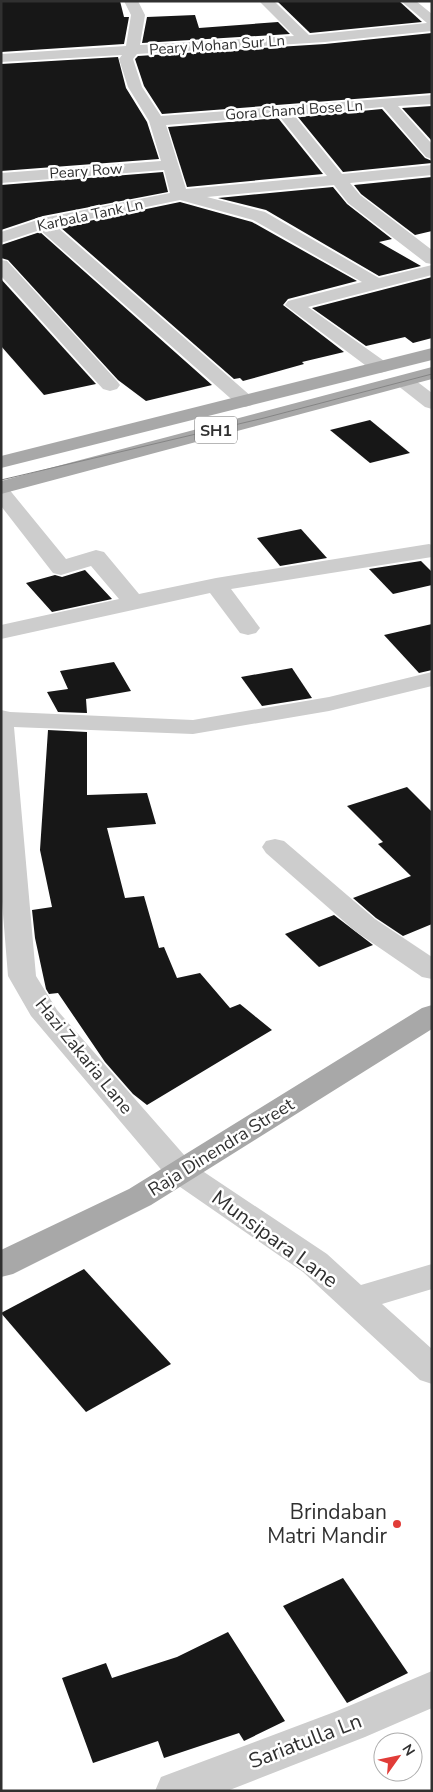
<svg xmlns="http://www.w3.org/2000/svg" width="433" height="1792" viewBox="0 0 433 1792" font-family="'Nunito Sans',sans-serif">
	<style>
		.building { fill: #171717 }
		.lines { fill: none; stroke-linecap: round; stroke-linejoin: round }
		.minor { fill: #cdcdcd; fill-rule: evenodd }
		.major { fill: #a8a8a8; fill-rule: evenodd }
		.tram { stroke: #858585; stroke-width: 1 }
		.poi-dot { fill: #e13c38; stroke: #fff; stroke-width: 2 }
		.labels { text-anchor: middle; stroke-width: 5; stroke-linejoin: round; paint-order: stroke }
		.far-street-label { font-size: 15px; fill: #303030; stroke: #fff }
		.shield { fill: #fff; stroke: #6e6e6e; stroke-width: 1 }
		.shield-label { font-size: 16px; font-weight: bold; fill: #303030 }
		.street-label { font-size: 18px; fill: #303030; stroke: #fff }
		.near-street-label { font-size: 21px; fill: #303030; stroke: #fff }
		.near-poi-label { font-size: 21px; fill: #303030; stroke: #fff; text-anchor: end }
	</style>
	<rect width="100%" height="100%" fill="#fff"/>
	<g class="building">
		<path d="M1,1H120L124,17H129L124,44L1,52Z"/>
		<path d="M277,1H399L422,22L310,33Z"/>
		<path d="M195,15L199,28L278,22L290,34L142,43L147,17Z"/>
		<path d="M432,33V93L162,114L144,86L135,59L138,56L325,44Z"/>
		<path d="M118,57L126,88L147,122L159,159L1,171V64Z"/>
		<path d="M432,106V141L402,108Z"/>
		<path d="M382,109L425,158L432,161V163L343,172L298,117Z"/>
		<path d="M278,118L323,174L187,187L168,127Z"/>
		<path d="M163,172L168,192L43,216L1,230V185Z"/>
		<path d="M432,177V231L415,235L361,194L354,185Z"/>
		<path d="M333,187L347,204L392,239L379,242L421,266L379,276L266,210L218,198Z"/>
		<path d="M180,202L252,222L357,281L288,299L283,305L344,352L302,362L304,364L243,381L240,378L234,379L60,227Z"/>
		<path d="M40,232L212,385L146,401L118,380L8,260L1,258V245Z"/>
		<path d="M432,277V338L413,343L405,337L366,346L312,308Z"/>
		<path d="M1,279L96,384L44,395L1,346Z"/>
		<path d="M370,420L410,453L370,463L330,430Z"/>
		<path d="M301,529L327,558L280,566L257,538Z"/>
		<path d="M421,561L432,572V585L393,594L369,569Z"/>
		<path d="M85,570L112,599L52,612L26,583L55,575L62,577Z"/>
		<path d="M432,624V670L419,673L384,635Z"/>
		<path d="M114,662L131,691L86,699L87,713L58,712L47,692L68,689L60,671Z"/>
		<path d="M292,668L312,698L262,706L241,677Z"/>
		<path d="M48,730L87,732V795L147,793L156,824L107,828L125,898L144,896L159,948L164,947L177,978L200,973L230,1008L240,1004L272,1030L147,1105L133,1094L105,1062L58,993L49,994L46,989L35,938L32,910L52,907L40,850Z"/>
		<path d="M407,787L432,812V924L403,936L376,918L353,898L411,876L378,844L383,842L347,806Z"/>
		<path d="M334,915L373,945L319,967L285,934Z"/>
		<path d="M84,1269L171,1364L86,1412L1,1313Z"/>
		<path d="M343,1578L408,1673L347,1703L283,1606Z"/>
		<path d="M228,1632L285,1721L244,1741L239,1733L164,1758L158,1741L93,1763L62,1678L106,1663L112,1678L177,1657Z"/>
	</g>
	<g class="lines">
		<g class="minor">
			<path d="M124,1H138L145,15L140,45L294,36L259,1H274L309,35L427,23L401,1H416L432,14V31L325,42L137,54L133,59L142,87L161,116L432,95V104L398,106L432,144V159L426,157L383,107L294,115L342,174L432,165V175L350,183L360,195L432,250V264L426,263L348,203L334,185L207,197L265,212L379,278L432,265V275L308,307L387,363L390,367L387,371L380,373L373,371L285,305L288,301L362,282L253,220L180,200L56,226L252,397L255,401L252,405L245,407L238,405L40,230L1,243V232L43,218L170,193L164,170L1,183V173L161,161L149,121L128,87L119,59L122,55L1,62V54L126,46L131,15ZM279,116L327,176L186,189L166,125Z"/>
			<path d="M1,260L7,261L117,381L120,385L117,389L110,391L103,389L1,276Z"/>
			<path d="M404,375L411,377L432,393V409L425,407L397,385L394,381L397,377Z"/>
			<path d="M1,486L8,488L66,559L96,550L104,552L139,594L216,578L429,544L432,545V557L231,589L260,628L256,633L248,635L240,633L210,593L1,639V625L119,599L91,566L61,575L53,573L1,506Z"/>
			<path d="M432,672V686L329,711L193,734L14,727L36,976L57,1010L192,1164L327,1254L361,1285L432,1264V1289L382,1304L432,1349V1384L420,1380L303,1272L170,1180L31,1016L8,976L1,889V710L10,712L193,720L329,697Z"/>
			<path d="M275,839L284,841L375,919L432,957V979L422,977L355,931L266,853L262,847L266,841Z"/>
			<path d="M432,1671V1708L365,1737L227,1791H155L161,1777L337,1711Z"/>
		</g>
		<g class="major">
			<path d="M432,348V360L1,468V456Z"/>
			<path d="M432,367V379L1,494V481Z"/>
			<path d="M432,1005V1029L151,1205L13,1274L1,1277V1250L129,1189L422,1008Z"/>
		</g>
		<path class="tram" d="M1,480L264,418L432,374"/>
	</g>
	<circle class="poi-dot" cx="397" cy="1524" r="5"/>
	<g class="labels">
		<g class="far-street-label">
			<text transform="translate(217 45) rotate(-4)" y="5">Peary Mohan Sur Ln</text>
			<text transform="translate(294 110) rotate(-4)" y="5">Gora Chand Bose Ln</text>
			<text transform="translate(86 171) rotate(-4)" y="5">Peary Row</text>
			<text transform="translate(90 215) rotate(-12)" y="5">Karbala Tank Ln</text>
		</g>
		<rect class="shield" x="195" y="416.5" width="42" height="27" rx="4"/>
		<g class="shield-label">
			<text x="216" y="436">SH1</text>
		</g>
		<g class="street-label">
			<text transform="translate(84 1056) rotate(51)" y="6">Hazi Zakaria Lane</text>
			<text transform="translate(221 1147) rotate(-32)" y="6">Raja Dinendra Street</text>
		</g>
		<g class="near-street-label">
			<text transform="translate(275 1239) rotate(36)" y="7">Munsipara Lane</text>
			<text transform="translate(305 1741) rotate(-21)" y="7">Sariatulla Ln</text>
		</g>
		<g class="near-poi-label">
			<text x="387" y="1519">Brindaban<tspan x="387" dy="24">Matri Mandir</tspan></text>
		</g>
	</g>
	<rect width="433" height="1792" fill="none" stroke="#303030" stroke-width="5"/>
	<g transform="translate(398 1757) rotate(57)"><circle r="24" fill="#ffffff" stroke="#acacac"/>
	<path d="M0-4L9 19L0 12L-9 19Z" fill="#e13c38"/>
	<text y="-8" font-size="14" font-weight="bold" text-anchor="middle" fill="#303030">N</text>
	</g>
</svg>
